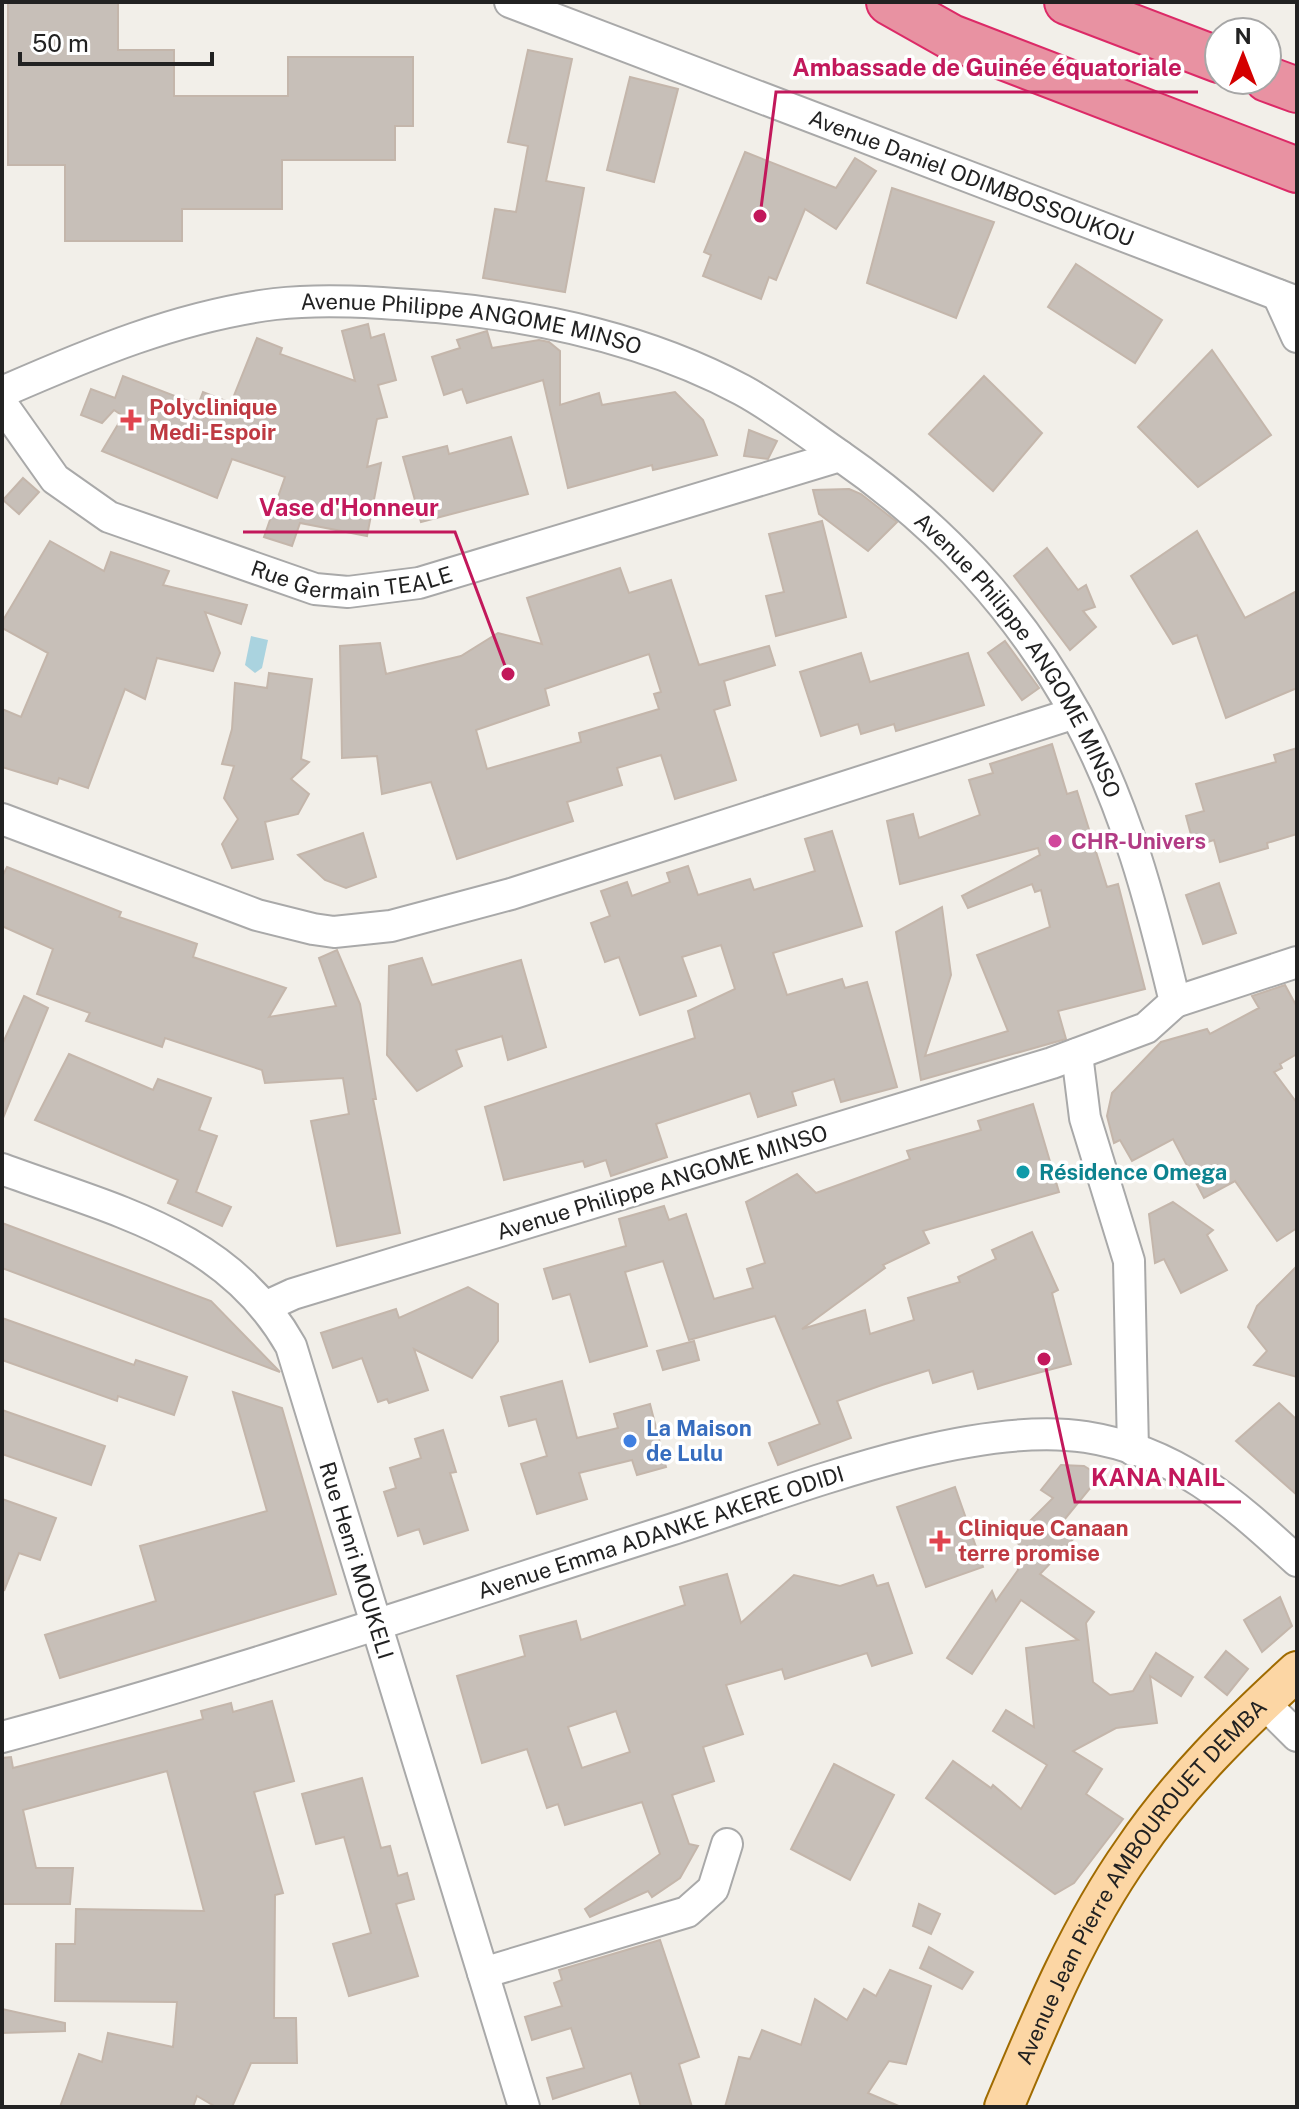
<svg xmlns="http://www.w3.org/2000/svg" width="1299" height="2109" viewBox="0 0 1299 2109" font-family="'Public Sans',sans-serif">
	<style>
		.water { fill: #aad3df }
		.building { fill: #c7bfb8; stroke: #c4b6ab; stroke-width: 2; fill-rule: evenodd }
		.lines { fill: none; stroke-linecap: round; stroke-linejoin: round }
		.minor-casing { stroke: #a9a9a9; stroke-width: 34 }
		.major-casing { stroke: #a06b00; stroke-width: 42 }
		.highway-casing { stroke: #dc2a67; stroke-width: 48 }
		.minor { stroke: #fff; stroke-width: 30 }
		.major { stroke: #fcd6a4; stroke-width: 38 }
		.highway { stroke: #e892a2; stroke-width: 44 }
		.health-dot { fill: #e0444e; stroke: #fff; stroke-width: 3 }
		.hotel-dot { fill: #d1479c; stroke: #fff; stroke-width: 3 }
		.culture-dot { fill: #0f9aa8; stroke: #fff; stroke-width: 3 }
		.shop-dot { fill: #3f7fe0; stroke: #fff; stroke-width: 3 }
		.labels { text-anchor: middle; stroke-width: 7; stroke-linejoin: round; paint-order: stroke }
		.street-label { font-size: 22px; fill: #222; stroke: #fff }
		.health-label { font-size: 22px; font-weight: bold; fill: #be3a42; stroke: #fff; text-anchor: start }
		.hotel-label { font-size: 22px; font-weight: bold; fill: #b23c85; stroke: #fff; text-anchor: start }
		.culture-label { font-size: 22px; font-weight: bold; fill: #0d838f; stroke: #fff; text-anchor: start }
		.shop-label { font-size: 22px; font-weight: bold; fill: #366cbe; stroke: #fff; text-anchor: start }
		.leader { fill: none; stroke: #c2185b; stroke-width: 3 }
		.callout-dot { fill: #c2185b; stroke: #fff; stroke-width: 3 }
		.callout-label { font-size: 24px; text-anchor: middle; font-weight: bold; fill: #c2185b; stroke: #fff; stroke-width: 7; stroke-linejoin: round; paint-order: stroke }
	</style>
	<rect width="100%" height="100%" fill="#f2efe9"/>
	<path class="water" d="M251,636L268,640L262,668L255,673L245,665Z"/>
	<g class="building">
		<path d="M8,2H118V50H174V96H288V57H413V126H395V160H282V209H182V241H65V165H8Z"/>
		<path d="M528,50L572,59L546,181L584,188L565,292L483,278L495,209L516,212L528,146L508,142Z"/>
		<path d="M630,77L678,89L654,182L607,170Z"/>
		<path d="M745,152L836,188L855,158L876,171L836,229L805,209L776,280L769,277L761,299L703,276L711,255L704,252Z"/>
		<path d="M892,188L994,222L956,318L867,283Z"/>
		<path d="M1076,264L1162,320L1135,363L1048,307Z"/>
		<path d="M368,324L371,338L384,334L396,380L378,385L387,417L377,419L367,467L381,463L367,536L300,523L292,546L264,537L285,477L232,459L217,498L102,451L123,416L114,410L102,423L81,415L91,389L115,398L123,376L198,405L203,392L231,403L257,338L282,348L280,354L355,381L342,331Z"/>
		<path d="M487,331L492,348L539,340L549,342L560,351V405L599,393L602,405L675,392L703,420L717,455L653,470L652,465L568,488L543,380L467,403L462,389L444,395L432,357L460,348L457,340Z"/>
		<path d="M1212,350L1271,435L1198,487L1138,427Z"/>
		<path d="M984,376L1042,433L993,491L929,434Z"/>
		<path d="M749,430L777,441L768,459L744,456Z"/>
		<path d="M511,437L528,494L421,522L403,457L447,446L449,454Z"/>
		<path d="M23,478L39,492L19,514L3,500Z"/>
		<path d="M849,489L861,494L897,522L868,551L819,514L813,490Z"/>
		<path d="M822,521L846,617L776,636L766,596L784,592L769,534Z"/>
		<path d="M1197,531L1245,618L1297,591V688L1226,718L1197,635L1173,644L1131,576Z"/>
		<path d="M50,541L104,571L111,552L169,571L163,585L247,605L241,624L205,612L220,653L213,671L157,658L145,699L125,689L88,788L59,778L57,784L2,767V709L21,717L48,653L2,628V622Z"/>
		<path d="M1047,548L1078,590L1086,585L1095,607L1083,611L1096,627L1070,650L1014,576Z"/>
		<path d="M620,568L629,593L671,580L699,665L769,646L775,665L724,681L730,705L714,710L736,780L675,799L661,755L617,768L622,785L567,802L573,821L457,859L431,782L382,794L377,756L342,758L340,646L380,643L386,674L461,656L498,633L542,644L527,598ZM649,654L661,692L654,694L659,709L579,733L581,742L487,769L476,730L549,705L545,689Z"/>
		<path d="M1005,641L1039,688L1022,700L988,653Z"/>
		<path d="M861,653L870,682L968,653L984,705L896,731L894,724L861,734L858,724L821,736L800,672Z"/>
		<path d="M269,673L312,679L301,759L309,762L291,779L309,794L298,814L265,822L273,859L232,868L222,844L238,819L224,798L234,766L222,764L232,729L235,683L267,688Z"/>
		<path d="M1052,744L1067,794L1077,791L1107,887L1118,884L1145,989L1058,1011L1066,1039L921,1080L896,932L942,907L951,975L925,1056L1008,1031L977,955L1050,927L1041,890L1035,892L1032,884L968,908L962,896L1040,855L1038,848L900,884L887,821L913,814L919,838L980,815L969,780L993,773L990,764Z"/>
		<path d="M1297,748V834L1267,843L1268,848L1220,862L1214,840L1194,846L1186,816L1204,811L1196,784L1276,762L1274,755Z"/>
		<path d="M832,831L862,926L773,953L787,995L842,979L845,988L867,982L897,1087L841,1102L834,1079L792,1092L796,1105L758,1117L750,1093L656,1124L667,1157L611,1176L606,1160L585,1167L583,1161L504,1180L485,1107L695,1038L688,1011L735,989L721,945L682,957L696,996L640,1015L619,957L605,962L591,923L610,916L601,891L627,882L632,896L670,882L667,873L688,866L698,895L750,879L754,890L815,871L805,839Z"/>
		<path d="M363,833L376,877L346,888L325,880L298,855Z"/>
		<path d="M7,867L121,912L119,917L197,944L193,957L286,988L269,1017L336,1006L319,958L337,950L360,1004L376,1099H373L400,1233L337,1246L311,1121L349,1114L343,1078L265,1083L262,1070L165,1038L162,1047L86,1021L90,1013L37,994L53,949L2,926V877Z"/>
		<path d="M1219,883L1236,933L1203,944L1186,895Z"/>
		<path d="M422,958L432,985L521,960L546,1047L508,1060L502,1036L456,1050L462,1066L417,1091L387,1055L389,966Z"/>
		<path d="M1285,985L1297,1007V1054L1280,1064L1282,1068L1274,1072L1297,1103V1228L1277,1241L1235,1181L1204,1198L1173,1139L1132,1161L1120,1140L1114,1143L1107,1116L1112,1093L1161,1042L1207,1029L1210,1034L1259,1008L1252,996Z"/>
		<path d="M24,996L48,1008L3,1118L2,1045Z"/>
		<path d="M69,1054L153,1090L158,1079L211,1098L199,1130L217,1136L196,1192L231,1207L222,1226L168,1203L178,1180L35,1120Z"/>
		<path d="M1033,1104L1059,1192L923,1231L929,1243L883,1265L885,1268L802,1329L865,1310L870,1334L914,1320L908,1298L960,1282L958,1277L996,1259L992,1250L1032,1232L1058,1290L1052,1293L1071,1364L978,1389L973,1371L933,1383L929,1370L882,1385L837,1401L851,1438L778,1465L769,1443L820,1424L775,1316L689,1340L663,1261L625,1272L647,1346L590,1362L570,1294L553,1299L544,1269L626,1246L619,1219L664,1206L669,1220L686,1214L714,1299L753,1288L747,1269L765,1263L746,1202L797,1174L816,1193L910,1159L907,1151L981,1130L978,1121Z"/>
		<path d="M1173,1202L1213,1230L1207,1235L1227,1270L1181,1293L1164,1259L1155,1263L1149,1214Z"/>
		<path d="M2,1223L211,1301L280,1372L2,1268Z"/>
		<path d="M1297,1266V1377L1254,1365L1267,1351L1248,1327L1257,1306Z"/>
		<path d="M468,1287L498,1304V1341L472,1378L414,1349L428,1390L389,1403L387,1399L378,1402L362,1358L333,1368L321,1333L396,1309L399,1318Z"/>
		<path d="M2,1318L134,1365L136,1360L187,1377L174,1415L118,1396L117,1401L2,1360Z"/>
		<path d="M694,1341L699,1360L663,1370L657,1351Z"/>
		<path d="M562,1381L577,1438L618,1428L614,1414L650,1404L666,1467L637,1475L632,1460L579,1473L587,1499L537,1514L521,1464L547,1456L536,1419L509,1426L501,1397Z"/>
		<path d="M233,1392L282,1408L336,1594L60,1678L45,1635L156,1601L140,1546L267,1511Z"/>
		<path d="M1279,1403L1297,1420V1495L1236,1441Z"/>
		<path d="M2,1410L105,1446L91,1485L2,1454Z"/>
		<path d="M443,1430L456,1472L450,1473L468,1530L424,1544L419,1529L398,1536L384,1492L396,1488L390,1468L421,1458L415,1439Z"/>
		<path d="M1061,1465L1084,1466L1100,1476L1064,1520L1078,1534L1040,1574L1094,1612L1086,1623L1093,1682L1110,1695L1133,1691L1156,1653L1193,1677L1181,1696L1150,1676L1157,1723L1116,1728L1073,1751L1102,1769L1086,1794L1123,1819L1074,1883L1055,1894L926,1798L953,1761L991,1788L993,1785L1021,1809L1047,1765L993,1731L1006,1710L1034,1727L1026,1648L1078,1640L1021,1600L972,1674L947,1658L992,1591L996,1601L1018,1570L1016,1558L1022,1563L1028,1554L1013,1538L1053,1498L1041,1490Z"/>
		<path d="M955,1487L983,1567L926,1587L897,1507Z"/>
		<path d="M2,1499L56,1518L40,1560L19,1553L4,1591Z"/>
		<path d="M727,1574L741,1623L794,1575L840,1586L873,1575L877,1586L888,1583L912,1653L872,1666L867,1653L785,1679L782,1669L726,1685L743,1734L703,1747L714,1781L672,1795L689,1844L698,1846L680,1878L652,1897L648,1891L590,1917L585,1909L660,1854L642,1802L565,1825L558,1804L547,1808L527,1749L482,1763L457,1676L525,1656L520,1636L576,1621L581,1640L685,1605L680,1587ZM616,1711L630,1752L582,1768L568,1727Z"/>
		<path d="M1280,1597L1292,1626L1262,1652L1244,1620Z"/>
		<path d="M1226,1651L1248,1669L1227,1695L1205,1677Z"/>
		<path d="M272,1701L294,1781L254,1792L283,1893L275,1895L274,2018H296L297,2063H251L232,2107H216L197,2096L193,2107H60L79,2054L102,2062L108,2033L173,2047L177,2002L55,2001L56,1944H75L76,1909L204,1911L167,1771L23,1810L36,1868H73L70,1904H2V1758L11,1757L13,1768L203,1719L201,1711L231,1703L233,1712Z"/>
		<path d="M834,1764L894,1795L850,1880L791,1849Z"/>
		<path d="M362,1778L381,1848L390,1846L398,1876L407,1873L414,1899L396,1904L418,1976L349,1996L333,1944L371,1933L344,1837L316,1844L302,1794Z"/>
		<path d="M919,1904L940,1914L931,1934L913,1926Z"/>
		<path d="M660,1940L699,2057L679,2064L692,2107H641L631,2073L553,2099L547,2078L584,2068L571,2028L532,2040L525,2017L562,2006L554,1983L562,1980L559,1970Z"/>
		<path d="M929,1947L973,1972L962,1989L920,1968Z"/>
		<path d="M890,1970L931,1986L906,2064L889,2061L868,2093L901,2107H725L739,2057L750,2059L762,2030L801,2045L815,1999L847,2020L864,1989L876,1996Z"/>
		<path d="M2,2009L65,2023V2031L2,2033Z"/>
	</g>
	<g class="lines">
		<g class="minor-casing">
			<g id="minor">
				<path id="s1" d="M510,2L1297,302"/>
				<path d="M1278,295L1297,337"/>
				<path id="s2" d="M2,392C89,354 179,316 275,304C328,298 384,303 437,307C544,317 648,340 742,390C777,409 807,433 839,455C940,525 1018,608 1077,716C1126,807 1151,902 1175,1002L1146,1028L1052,1063L293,1294L267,1306"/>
				<path id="s3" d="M2,404L55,479L109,517L315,589L348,592L419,583L840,456"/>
				<path d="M2,819L257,915L313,929L334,932L391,926L511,894L1075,713"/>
				<path d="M1175,1002L1297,962"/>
				<path d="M1077,1054L1085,1118L1129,1261L1133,1450"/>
				<path id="s4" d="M2,1169C115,1211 228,1234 291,1346L524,2107"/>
				<path d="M1263,1702L1297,1736"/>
				<path id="s5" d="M2,1737C227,1677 448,1600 670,1530C786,1493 967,1419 1086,1437C1176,1451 1233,1502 1297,1561"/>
				<path d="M483,1973L687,1912L713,1889L727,1844"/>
			</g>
		</g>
		<g class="major-casing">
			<g id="major">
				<path id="s6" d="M1004,2107C1041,2019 1078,1929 1133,1851C1179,1783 1237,1726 1297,1671"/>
			</g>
		</g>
		<g class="highway-casing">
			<g id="highway">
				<path d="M889,2L951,37L1297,170"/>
				<path d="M1067,2L1219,60"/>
				<path d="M1267,79L1297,90"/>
			</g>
		</g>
		<use href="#minor" class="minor"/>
		<use href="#major" class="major"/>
		<use href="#highway" class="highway"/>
	</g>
	<g class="health-dot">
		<path d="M127 408h8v8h8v8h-8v8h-8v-8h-8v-8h8z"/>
		<path d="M936 1529h8v8h8v8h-8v8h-8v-8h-8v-8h8z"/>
	</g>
	<circle class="hotel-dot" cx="1055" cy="841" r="8"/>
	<circle class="culture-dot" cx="1023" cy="1172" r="8"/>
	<circle class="shop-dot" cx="630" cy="1441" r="8"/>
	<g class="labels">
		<g class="street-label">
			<text dy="8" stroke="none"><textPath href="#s1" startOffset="494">Avenue Daniel ODIMBOSSOUKOU</textPath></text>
			<text dy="8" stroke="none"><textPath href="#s2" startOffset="486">Avenue Philippe ANGOME MINSO</textPath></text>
			<text dy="8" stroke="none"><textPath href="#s3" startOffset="412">Rue Germain TEALE</textPath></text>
			<text dy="8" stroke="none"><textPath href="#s2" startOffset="1158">Avenue Philippe ANGOME MINSO</textPath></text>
			<text transform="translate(662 1182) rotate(-17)" y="8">Avenue Philippe ANGOME MINSO</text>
			<text dy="8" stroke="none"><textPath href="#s5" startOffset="690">Avenue Emma ADANKE AKERE ODIDI</textPath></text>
			<text dy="8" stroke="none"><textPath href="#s4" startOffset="572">Rue Henri MOUKELI</textPath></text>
			<text dy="8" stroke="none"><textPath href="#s6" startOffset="266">Avenue Jean Pierre AMBOUROUET DEMBA</textPath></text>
		</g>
		<g class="health-label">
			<text x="149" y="415">Polyclinique<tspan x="149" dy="25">Medi-Espoir</tspan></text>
			<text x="958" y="1536">Clinique Canaan<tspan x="958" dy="25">terre promise</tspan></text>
		</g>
		<g class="hotel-label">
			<text x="1071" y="849">CHR-Univers</text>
		</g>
		<g class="culture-label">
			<text x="1039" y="1180">Résidence Omega</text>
		</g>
		<g class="shop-label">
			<text x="646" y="1436">La Maison<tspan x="646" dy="25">de Lulu</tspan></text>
		</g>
	</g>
	<path class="leader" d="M760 216L776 92H1198M508 674L455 532H243M1044 1359L1075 1502H1241"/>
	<g class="callout-dot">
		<circle cx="760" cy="216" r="8"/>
		<circle cx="508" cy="674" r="8"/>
		<circle cx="1044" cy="1359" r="8"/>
	</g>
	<g class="callout-label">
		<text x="987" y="76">Ambassade de Guinée équatoriale</text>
		<text x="349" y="516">Vase d'Honneur</text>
		<text x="1158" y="1486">KANA NAIL</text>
	</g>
	<rect width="1299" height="2109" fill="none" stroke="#222222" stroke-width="8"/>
	<g transform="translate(1243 56)"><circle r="38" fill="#ffffff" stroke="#a7a7a7" stroke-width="2"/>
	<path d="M0-6L14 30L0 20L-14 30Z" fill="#d40000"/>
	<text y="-12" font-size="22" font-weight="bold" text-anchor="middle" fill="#222222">N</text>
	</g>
	<path d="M20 52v12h192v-12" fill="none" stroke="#222222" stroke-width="4"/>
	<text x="32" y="52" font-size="24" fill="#222222" stroke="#ffffff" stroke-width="6" paint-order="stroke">50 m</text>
</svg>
